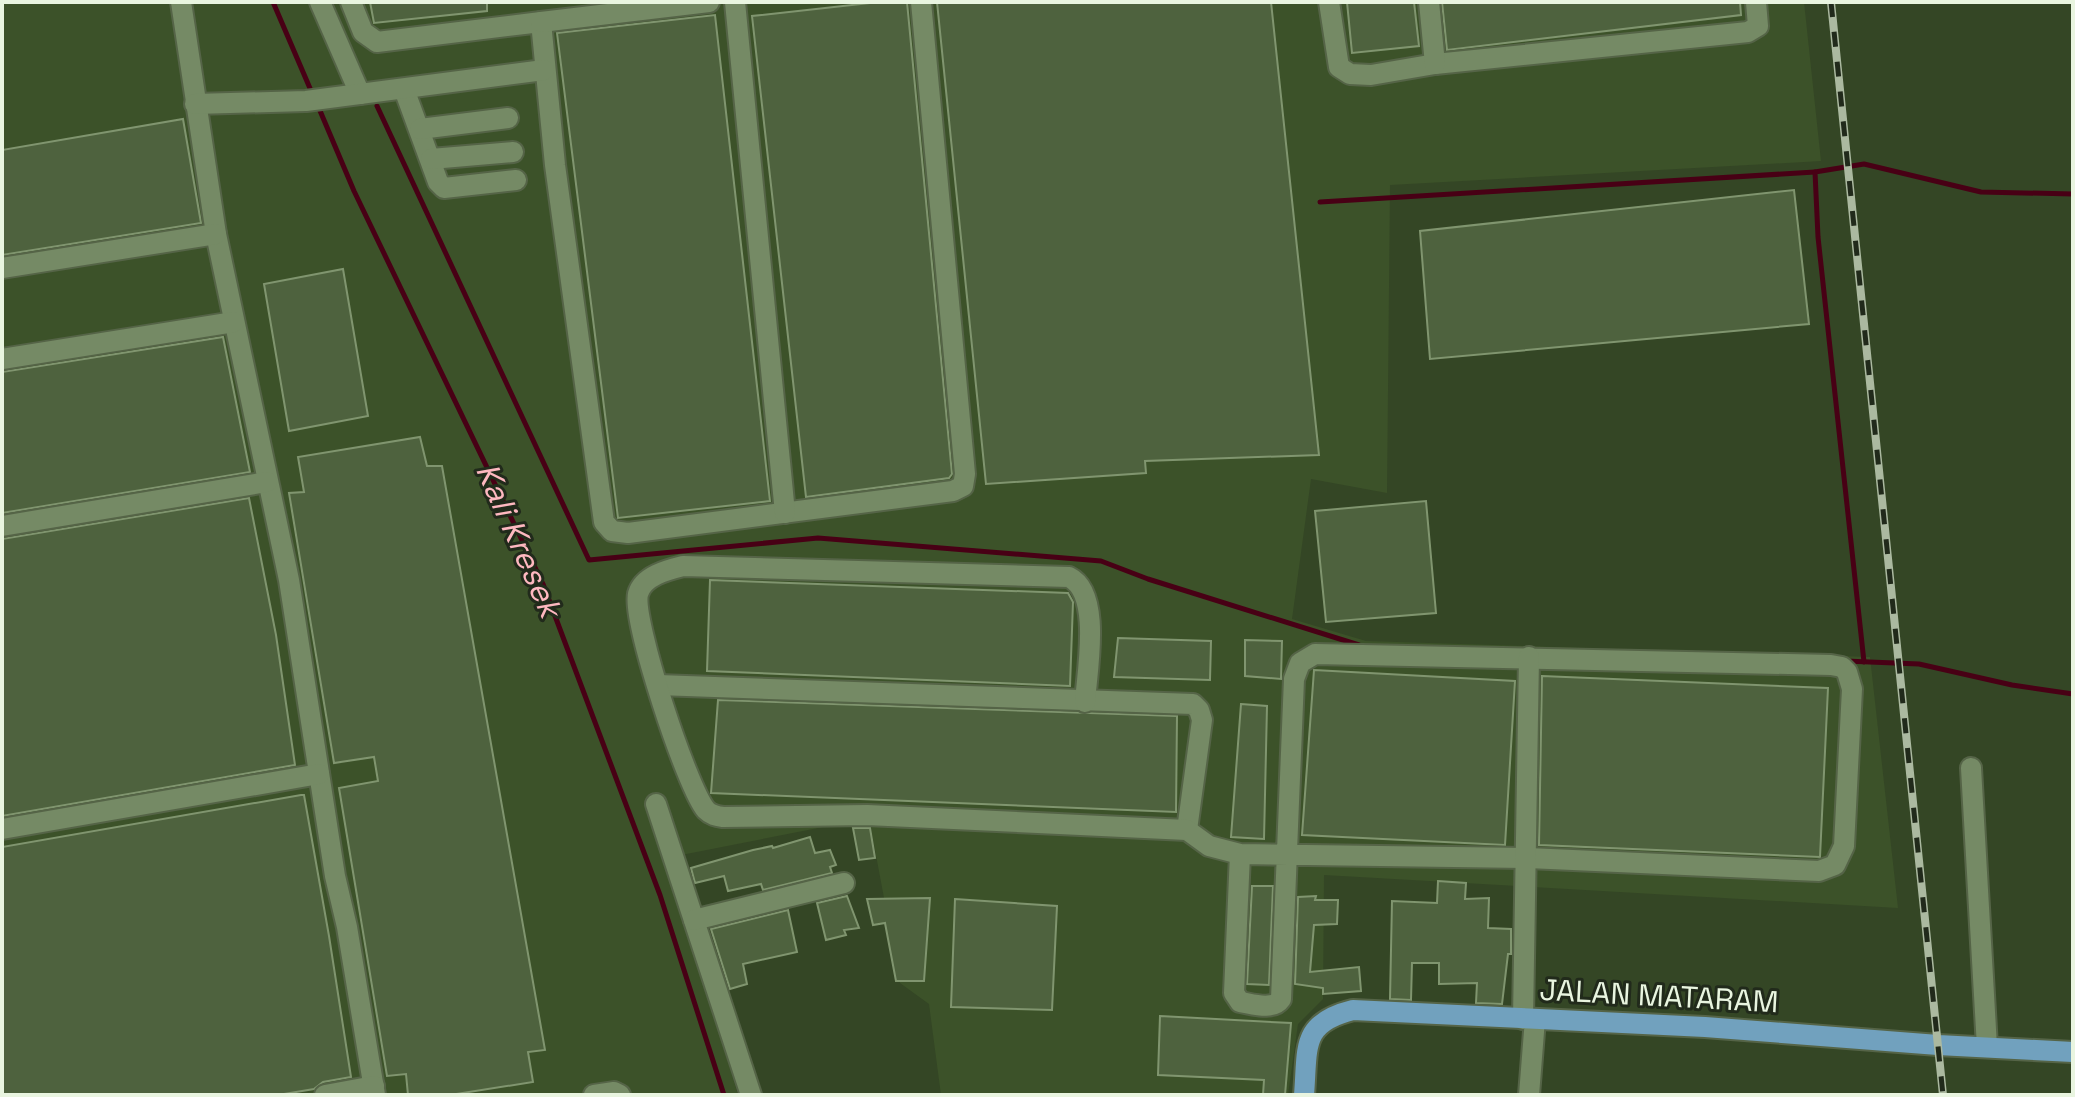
<svg xmlns="http://www.w3.org/2000/svg" width="2075" height="1097" viewBox="0 0 2075 1097" font-family="'Space Grotesk',sans-serif">
	<style>
		.built { fill: #3c5229 }
		.lines { fill: none; stroke-linecap: round; stroke-linejoin: round }
		.stream { stroke: #480015; stroke-width: 5 }
		.building { fill: #4e623e; stroke: #80956f; stroke-width: 2 }
		.minor-casing { stroke: #556447; stroke-width: 24 }
		.major-casing { stroke: #556447; stroke-width: 24 }
		.minor { stroke: #758a65; stroke-width: 20 }
		.major { stroke: #71a1be; stroke-width: 20 }
		.rail-casing { stroke: #abb9a0; stroke-width: 8 }
		.rail { stroke: #212a1b; stroke-width: 5; stroke-dasharray: 15; stroke-linecap: butt }
		.labels { text-anchor: middle; stroke-width: 6; stroke-linejoin: round; paint-order: stroke }
		.street-label { font-size: 30px; fill: #e9f5e0; stroke: #212a1b }
		.water-label { font-size: 32px; font-style: italic; fill: #feb8c0; stroke: #212a1b }
	</style>
	<rect width="100%" height="100%" fill="#344625"/>
	<path class="built" d="M2,2H1804L1821,161L1390,185L1387,493L1311,479L1292,619L1366,641L1870,657L1898,908L1324,875L1323,999L1298,1024L1288,1095H941L929,1004L900,983L869,818L666,858L738,1095H2Z"/>
	<g class="lines">
		<g class="stream">
			<path d="M273,2L312,93"/>
			<path d="M318,106L354,191L543,584L660,895L724,1095"/>
			<path d="M377,106L589,560L818,538L1101,561L1148,579L1359,645"/>
			<path d="M1320,202L1815,172"/>
			<path d="M1845,661L1919,664L2012,685L2073,694"/>
			<path d="M1864,662L1818,237L1815,172L1864,164L1981,192L2073,194"/>
		</g>
	</g>
	<g class="building">
		<path d="M370,2H487V11L374,23Z"/>
		<path d="M879,2H907L952,474L949,478L806,497L752,16Z"/>
		<path d="M937,2H1271L1319,455L1145,461L1146,473L986,484Z"/>
		<path d="M1347,2H1414L1419,46L1352,53Z"/>
		<path d="M1442,2H1740L1741,15L1447,50Z"/>
		<path d="M715,15L770,501L618,518L557,33Z"/>
		<path d="M183,119L201,223L2,255V150Z"/>
		<path d="M1794,190L1809,324L1430,359L1420,231Z"/>
		<path d="M343,269L368,416L289,431L264,284Z"/>
		<path d="M223,337L250,472L2,513V372Z"/>
		<path d="M420,437L427,466H442L545,1050L528,1052L533,1082L450,1095H408L406,1074L387,1076L339,788L378,781L374,757L334,763L289,493L304,492L298,457Z"/>
		<path d="M249,498L276,635L295,765L2,816V539Z"/>
		<path d="M1426,501L1436,613L1326,622L1315,511Z"/>
		<path d="M710,580L1068,593L1073,602L1070,686L707,671Z"/>
		<path d="M1118,638L1211,641L1210,680L1114,677Z"/>
		<path d="M1245,640L1282,641L1281,679L1245,676Z"/>
		<path d="M1314,670L1515,681L1505,845L1302,835Z"/>
		<path d="M1542,676L1828,688L1820,857L1539,845Z"/>
		<path d="M718,700L1177,716L1176,812L711,793Z"/>
		<path d="M1241,704L1267,706L1264,839L1231,837Z"/>
		<path d="M301,795H304L329,936L351,1077L323,1082L314,1089L278,1095H2V847Z"/>
		<path d="M853,828H870L875,858L859,860Z"/>
		<path d="M810,837L815,853L830,850L836,865L830,867L832,873L763,890L761,884L728,891L724,876L695,883L691,868L753,850L772,846L773,848Z"/>
		<path d="M1438,881L1466,883L1465,899L1489,898L1488,928L1511,929V954H1508L1502,1004L1476,1003L1477,983L1439,984V963H1412L1411,1000L1390,999L1392,901L1437,903Z"/>
		<path d="M1252,886H1273L1269,985L1247,984Z"/>
		<path d="M847,896L859,928L844,930L846,935L826,940L817,903Z"/>
		<path d="M1316,896L1315,900H1338L1337,924L1314,925L1310,972L1359,967L1361,991L1323,994V988L1295,984L1298,897Z"/>
		<path d="M930,898L924,981H896L885,923L873,925L867,899Z"/>
		<path d="M955,899L1057,906L1052,1010L951,1007Z"/>
		<path d="M788,910L797,952L743,964L747,984L730,989L711,929Z"/>
		<path d="M1160,1016L1291,1023L1285,1095H1263L1264,1080L1158,1075Z"/>
	</g>
	<g class="lines">
		<g class="minor-casing">
			<g id="minor">
				<path d="M181,2L216,234L289,580L335,876L347,927L375,1095"/>
				<path d="M320,2L360,94"/>
				<path d="M351,2L363,32L377,42L541,22L555,165L604,522L612,531L628,533L953,491L963,486L965,474L921,2"/>
				<path d="M735,2L785,513"/>
				<path d="M1329,2L1339,67L1350,74L1371,75L1435,64L1748,32L1758,26L1756,2"/>
				<path d="M1429,2L1435,64"/>
				<path d="M541,22L709,2"/>
				<path d="M404,89L438,182L444,188L516,180"/>
				<path d="M195,104L306,101L544,70"/>
				<path d="M420,129L508,118"/>
				<path d="M431,159L513,152"/>
				<path d="M2,268L216,234"/>
				<path d="M2,359L234,322"/>
				<path d="M2,526L267,482"/>
				<path d="M658,685L1193,704L1199,710L1202,720L1187,830"/>
				<path d="M1085,702C1087,671 1102,593 1069,577L683,566C667,570 643,576 638,594C632,621 687,788 706,810C711,815 716,816 723,817L867,815L1187,830L1209,846L1240,854L1528,858L1819,871L1835,865L1844,846L1852,689L1847,672L1842,667L1831,665L1315,654L1300,663L1294,679L1281,999C1273,1011 1253,1004 1240,1002L1234,993L1240,854"/>
				<path d="M1971,768L1987,1047"/>
				<path d="M656,804L751,1095"/>
				<path d="M2,829L319,774"/>
				<path d="M694,920L844,883"/>
				<path d="M1523,1019L1529,657"/>
				<path d="M325,1095L374,1086"/>
				<path d="M594,1095L614,1092L620,1095"/>
				<path d="M1529,1095L1535,1019"/>
			</g>
		</g>
		<g class="major-casing">
			<path id="major" d="M1304,1095C1308,1048 1300,1023 1353,1010L1705,1027L1938,1045L2073,1052"/>
		</g>
		<use href="#minor" class="minor"/>
		<use href="#major" class="major"/>
		<g class="rail-casing">
			<path id="rail" d="M1831,2L1943,1095"/>
		</g>
		<use href="#rail" class="rail"/>
	</g>
	<g class="labels">
		<g class="street-label">
			<text transform="translate(1659 996) rotate(3)" y="10">JALAN MATARAM</text>
		</g>
		<g class="water-label">
			<text transform="translate(519 540) rotate(66)" y="11">Kali Kresek</text>
		</g>
	</g>
	<rect width="2075" height="1097" fill="none" stroke="#e9f5e0" stroke-width="8"/>
</svg>
